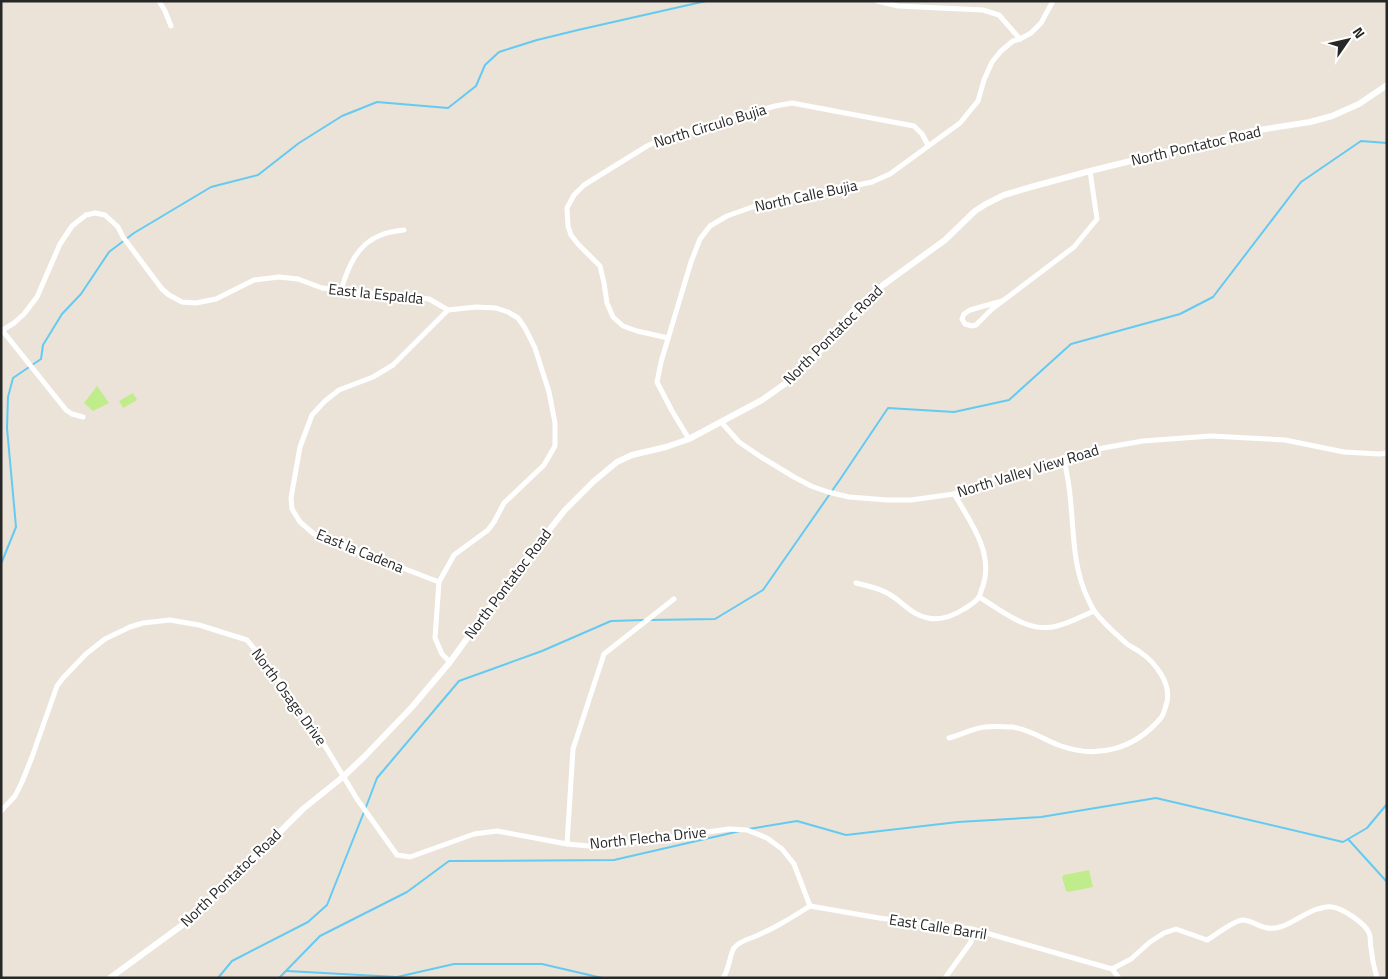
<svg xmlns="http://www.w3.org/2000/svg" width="1388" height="979" viewBox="0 0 1388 979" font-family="'Titillium Web',sans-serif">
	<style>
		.pitch { fill: #c1ec8b }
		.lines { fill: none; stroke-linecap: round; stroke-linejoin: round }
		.stream { stroke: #64caf2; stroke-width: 2 }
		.minor { stroke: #fff; stroke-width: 5 }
		.tertiary { stroke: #fff; stroke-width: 6 }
		.labels { text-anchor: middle; stroke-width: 4.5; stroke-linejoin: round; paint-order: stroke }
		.street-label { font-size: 15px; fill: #272727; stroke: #fff }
	</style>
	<rect width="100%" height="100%" fill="#ebe3d7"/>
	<g class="pitch">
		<path d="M97,386L109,403L93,411L84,403Z"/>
		<path d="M133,393L137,400L123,408L119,401Z"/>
		<path d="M1089,870L1093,887L1068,892L1066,891L1062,877L1064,875Z"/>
	</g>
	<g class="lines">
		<g class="stream">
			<path d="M1,564L16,527L7,428L8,397L13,378L41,359L43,345L62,314L81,294L109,252L134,233L211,187L258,175L299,143L342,116L377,102L448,108L476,86L485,65L499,52L537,40L578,30L706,1"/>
			<path d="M649,620L715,619L763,590L841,478L888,408L954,412L1009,400L1071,344L1180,314L1213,297L1301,182L1361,141L1387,143"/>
			<path d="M366,807L377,778L459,681L542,651L611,621L644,620"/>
			<path d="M749,829L797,821L846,835L958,822L1041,817L1156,798L1343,842L1367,828L1387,804"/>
			<path d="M1348,839L1387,882"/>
			<path d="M287,971L397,977L454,964H542L602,978"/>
			<path d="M218,978L232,961L308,922L327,905L364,812"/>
			<path d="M279,978L320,936L407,892L449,861L614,860L740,831"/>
		</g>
		<g class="minor">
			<path d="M159,1L165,11L171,26"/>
			<path d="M877,1L898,6L983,10L999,15L1020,39"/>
			<path d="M341,290C348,267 357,244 381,235C388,232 397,231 404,230"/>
			<path d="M1002,301L970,310L964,314L962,319L965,324L972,326L976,325L992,309L1074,247L1097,219L1090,171"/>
			<path d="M2,330L66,410L72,414L83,417"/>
			<path d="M1,331L14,323L24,314L37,297L60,244L72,226L86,215L95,213L105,215L118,227L123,237L162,289L169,295L182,302L196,303L216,299L254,280L279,277L298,279L322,288L429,299L448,310L476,307L496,308L508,312L518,318L525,328L535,348L549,392L555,423V446L544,465L504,503L494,522L488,530L454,555L439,582L435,638L442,654L450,662"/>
			<path d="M668,338L637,331L623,326L613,317L607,303L604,283L600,266L578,244L571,235L568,226L567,208L574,195L584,185L647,146L662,139L692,131L775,106L792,103L914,126L922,134L928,145"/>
			<path d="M721,422L739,442L761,457L794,477L811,486L828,492L849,497L887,500H911L954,494L1013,473L1064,458L1103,448L1143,441L1211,436L1285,440L1344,452L1379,454L1387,453"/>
			<path d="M689,439L672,411L657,382L661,362L691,262L700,239L710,226L727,216L769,201L805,193L829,191L872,182L890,174L960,123L978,101L984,80L992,62L1001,51L1013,41L1020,39L1031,33L1041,23L1053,1"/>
			<path d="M439,582L314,534L300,522L292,509L291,498L300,447L312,415L325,401L339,390L373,377L393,365L448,310"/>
			<path d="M856,583C867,586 880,588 889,594C903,602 911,615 928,618C941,621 953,616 964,609C969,606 976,602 979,597C981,594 981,589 983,586C994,553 970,521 954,494"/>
			<path d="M979,597C1003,611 1028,634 1057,626C1070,623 1082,616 1094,611"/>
			<path d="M949,738C961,735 973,728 985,727C993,726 1004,727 1012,727C1033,730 1043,740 1061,746C1098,759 1134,749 1160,719C1164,715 1165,708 1167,702C1171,683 1156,663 1140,652C1136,649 1131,647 1127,644C1116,634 1104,624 1095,612C1092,608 1090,603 1088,599C1072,566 1074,530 1070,495C1069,483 1066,470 1064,458"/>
			<path d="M1,811L15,796L22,782L32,757L57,686L63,678L86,654L105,639L130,627L143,623L170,620L199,625L247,640L271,669L325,746L357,799L397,855L410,857L474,834L497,831L567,844L589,846L614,845L729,829L747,830L767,838L782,849L794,864L810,906C791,918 772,930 751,938C745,940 738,943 734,948C729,956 730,968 723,978"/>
			<path d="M567,844L573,749L604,654L674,599"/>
			<path d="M810,906L879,918L972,929L1112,969L1119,978"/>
			<path d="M1112,969L1131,959L1150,942L1164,933L1176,929L1207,940C1216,935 1234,920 1243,920C1256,921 1262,932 1280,927C1293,923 1303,914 1317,909C1322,908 1328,906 1332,907C1342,908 1365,923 1369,933C1371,937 1370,943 1371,948C1372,958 1374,968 1377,978"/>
			<path d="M945,978L971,942L972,929"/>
		</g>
		<path class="tertiary" d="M110,978L196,915L303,809L344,776L365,756L412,707L450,662L506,585L565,510L593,482L617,462L632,455L666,447L689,439L762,400L796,376L821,350L848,316L865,300L883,285L945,240L975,211L986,204L1004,195L1031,187L1090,171L1253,131L1310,122L1332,116L1359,104L1387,85"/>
	</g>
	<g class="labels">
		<g class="street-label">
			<text transform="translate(710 126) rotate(-17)" y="5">North Circulo Bujia</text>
			<text transform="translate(1196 146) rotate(-13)" y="5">North Pontatoc Road</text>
			<text transform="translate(806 196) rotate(-12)" y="5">North Calle Bujia</text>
			<text transform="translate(376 294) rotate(6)" y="5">East la Espalda</text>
			<text transform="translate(833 335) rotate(-45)" y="5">North Pontatoc Road</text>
			<text transform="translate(1028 471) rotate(-17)" y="5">North Valley View Road</text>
			<text transform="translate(360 551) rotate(22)" y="5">East la Cadena</text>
			<text transform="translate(508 584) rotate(-53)" y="5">North Pontatoc Road</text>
			<text transform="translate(289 697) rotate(54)" y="5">North Osage Drive</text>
			<text transform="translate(648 838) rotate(-6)" y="5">North Flecha Drive</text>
			<text transform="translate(231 878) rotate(-44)" y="5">North Pontatoc Road</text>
			<text transform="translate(938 927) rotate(9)" y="5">East Calle Barril</text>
		</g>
	</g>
	<rect width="1388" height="979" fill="none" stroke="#272727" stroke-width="5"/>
	<g transform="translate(1348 40) rotate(56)" stroke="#ffffff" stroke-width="4" paint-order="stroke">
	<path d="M0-4L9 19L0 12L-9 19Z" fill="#272727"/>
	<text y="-8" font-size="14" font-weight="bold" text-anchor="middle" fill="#272727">N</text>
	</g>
</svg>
